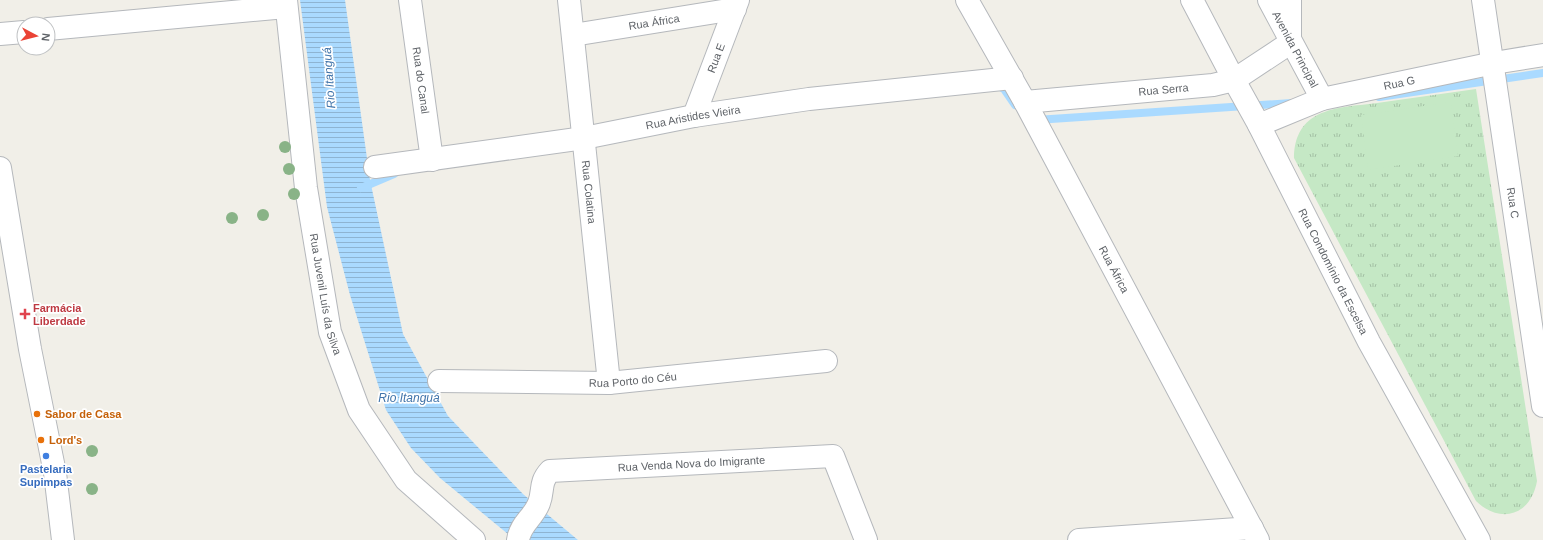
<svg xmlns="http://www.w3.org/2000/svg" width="1543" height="540" viewBox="0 0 1543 540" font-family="Helvetica,sans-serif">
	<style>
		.park { fill: url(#park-tufts) }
		.pitch { fill: #c5e8c5 }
		.water { fill: url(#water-rules) }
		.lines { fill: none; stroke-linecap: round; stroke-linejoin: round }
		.stream { stroke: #aadaff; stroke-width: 8 }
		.minor-casing { stroke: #b5b8bc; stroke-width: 24 }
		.tertiary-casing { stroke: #b5b8bc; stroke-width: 24 }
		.minor { stroke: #fff; stroke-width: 22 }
		.tertiary { stroke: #fff; stroke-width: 22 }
		.tree { fill: #89b387 }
		.health-dot { fill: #e0444e; stroke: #fff; stroke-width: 1.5 }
		.food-dot { fill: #e8710a; stroke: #fff; stroke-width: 1.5 }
		.shop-dot { fill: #3f7fe0; stroke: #fff; stroke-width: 1.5 }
		.labels { text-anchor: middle; stroke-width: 3.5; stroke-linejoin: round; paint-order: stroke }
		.street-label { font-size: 11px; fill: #5f6368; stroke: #fff }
		.health-label { font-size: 11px; font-weight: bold; fill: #be3a42; stroke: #fff; text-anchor: start }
		.food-label { font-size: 11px; font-weight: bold; fill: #c56008; stroke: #fff; text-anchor: start }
		.shop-label { font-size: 11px; font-weight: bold; fill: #366cbe; stroke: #fff }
		.water-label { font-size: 12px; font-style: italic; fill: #4174aa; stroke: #fff }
	</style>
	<defs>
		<pattern id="park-tufts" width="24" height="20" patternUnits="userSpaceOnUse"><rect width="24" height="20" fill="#c5e8c5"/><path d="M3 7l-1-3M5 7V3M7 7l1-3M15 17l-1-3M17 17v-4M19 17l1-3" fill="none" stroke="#a3c0a4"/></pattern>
		<pattern id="water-rules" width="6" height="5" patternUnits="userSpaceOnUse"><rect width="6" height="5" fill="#aadaff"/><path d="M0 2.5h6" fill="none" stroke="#8eb4d2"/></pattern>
	</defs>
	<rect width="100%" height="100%" fill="#f1efe8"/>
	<path class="park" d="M1476,89L1537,481C1531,515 1501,525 1476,501L1294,158C1294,142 1299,126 1314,117C1332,106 1356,106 1377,103C1410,98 1443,94 1476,89Z"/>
	<path class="pitch" d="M1451,102L1458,156L1368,170L1361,115Z"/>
	<path class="water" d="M300,0H345L370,180L403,334L448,416L523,494L578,540H515L440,478L411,448L386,410L350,295L327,207Z"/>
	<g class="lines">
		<g class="stream">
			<path d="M996,85L1004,89L1015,105"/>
			<path d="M1379,97L1543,73"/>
			<path d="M1036,120L1292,103"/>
			<path d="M361,188L394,174"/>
		</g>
		<g class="minor-casing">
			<g id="minor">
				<path id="s1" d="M286,0L306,188L330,332L359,410L406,480L474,540"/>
				<path id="s2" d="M410,0L432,160"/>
				<path id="s3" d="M569,0L609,383"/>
				<path id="s4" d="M967,0L1025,102L1258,540"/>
				<path id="s5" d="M1192,0L1234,80L1259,125L1369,342L1479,540"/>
				<path id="s6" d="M1269,0L1322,99"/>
				<path id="s7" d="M1483,0L1543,406"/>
				<path d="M48,29L286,7"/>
				<path d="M0,34L24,32"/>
				<path id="s8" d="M573,35L735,9"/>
				<path id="s9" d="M1025,102L1213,85L1234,80L1290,43V0"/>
				<path id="s10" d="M694,116L738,0"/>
				<path id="s11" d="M1259,125L1322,99L1494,63L1543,55"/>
				<path id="s12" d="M375,167L584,138L694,116L809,99L1012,78"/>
				<path id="s13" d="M439,381L609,383L826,361"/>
				<path id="s14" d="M518,540C520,524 534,517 539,503C544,490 539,483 550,471L833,456L866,540"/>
				<path d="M1079,540L1252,528"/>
			</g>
		</g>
		<g class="tertiary-casing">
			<path id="tertiary" d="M0,168L30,349L55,473L63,540"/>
		</g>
		<use href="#minor" class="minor"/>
		<use href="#tertiary" class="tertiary"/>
	</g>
	<g class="tree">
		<circle cx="285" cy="147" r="6"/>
		<circle cx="289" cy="169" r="6"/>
		<circle cx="294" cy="194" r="6"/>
		<circle cx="263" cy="215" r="6"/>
		<circle cx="232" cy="218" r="6"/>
		<circle cx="92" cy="451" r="6"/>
		<circle cx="92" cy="489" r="6"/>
	</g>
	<path class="health-dot" d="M23 308h4v4h4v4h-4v4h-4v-4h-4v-4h4z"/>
	<g class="food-dot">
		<circle cx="37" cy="414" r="4"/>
		<circle cx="41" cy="440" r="4"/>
	</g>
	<circle class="shop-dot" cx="46" cy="456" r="4"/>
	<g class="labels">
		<g class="street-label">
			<text dy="4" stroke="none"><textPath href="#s8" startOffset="82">Rua África</textPath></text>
			<text dy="4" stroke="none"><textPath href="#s6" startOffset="56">Avenida Principal</textPath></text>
			<text dy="4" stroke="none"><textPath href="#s10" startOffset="62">Rua E</textPath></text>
			<text dy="4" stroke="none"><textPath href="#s2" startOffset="81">Rua do Canal</textPath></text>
			<text dy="4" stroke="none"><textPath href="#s11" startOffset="147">Rua G</textPath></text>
			<text dy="4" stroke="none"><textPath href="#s9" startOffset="139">Rua Serra</textPath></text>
			<text dy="4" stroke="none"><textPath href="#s12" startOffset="322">Rua Aristides Vieira</textPath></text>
			<text dy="4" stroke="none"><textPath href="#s3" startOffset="193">Rua Colatina</textPath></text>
			<text dy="4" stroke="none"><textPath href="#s7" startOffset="205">Rua C</textPath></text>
			<text dy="4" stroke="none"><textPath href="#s4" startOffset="307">Rua África</textPath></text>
			<text dy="4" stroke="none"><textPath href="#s5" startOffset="306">Rua Condomínio da Escelsa</textPath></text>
			<text dy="4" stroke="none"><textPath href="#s1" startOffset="297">Rua Juvenil Luís da Silva</textPath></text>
			<text dy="4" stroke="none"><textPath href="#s13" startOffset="194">Rua Porto do Céu</textPath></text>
			<text dy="4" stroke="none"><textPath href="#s14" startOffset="219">Rua Venda Nova do Imigrante</textPath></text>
		</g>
		<g class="health-label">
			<text x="33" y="312">Farmácia<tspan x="33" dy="13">Liberdade</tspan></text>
		</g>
		<g class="food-label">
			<text x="45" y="418">Sabor de Casa</text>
			<text x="49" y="444">Lord's</text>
		</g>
		<g class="shop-label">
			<text x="46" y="473">Pastelaria<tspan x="46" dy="13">Supimpas</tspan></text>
		</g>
		<g class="water-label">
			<text transform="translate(329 78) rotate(-94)" y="4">Rio Itanguá</text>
			<text x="409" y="402">Rio Itanguá</text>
		</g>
	</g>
	<g transform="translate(36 36) rotate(97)"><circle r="19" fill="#ffffff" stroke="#bfc1c3"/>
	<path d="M0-3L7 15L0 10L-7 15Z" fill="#ea4335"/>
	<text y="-6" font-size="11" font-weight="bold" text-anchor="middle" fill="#5f6368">N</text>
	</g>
</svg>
